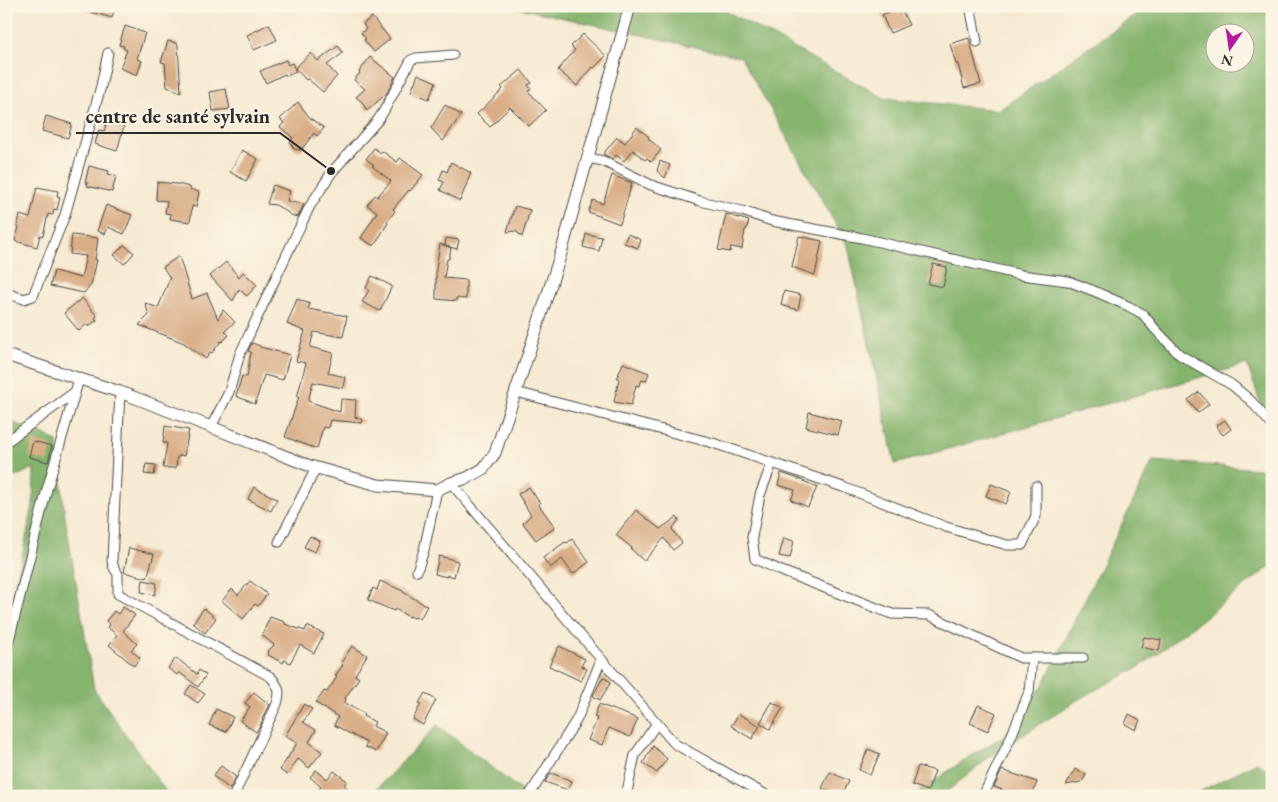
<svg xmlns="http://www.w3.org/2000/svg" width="1278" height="802" viewBox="0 0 1278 802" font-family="'EB Garamond',serif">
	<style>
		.forest { fill: #85b46d; stroke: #58704c; fill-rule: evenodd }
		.building { fill: #d9ae87 }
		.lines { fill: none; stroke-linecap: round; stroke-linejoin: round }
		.minor-casing { stroke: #494844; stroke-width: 11 }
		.tertiary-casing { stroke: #494844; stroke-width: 13 }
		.minor { stroke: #fff; stroke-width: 9 }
		.tertiary { stroke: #fff; stroke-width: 11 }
		.leader { fill: none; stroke: #2b2b2b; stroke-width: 2 }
		.callout-dot { fill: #2b2b2b; stroke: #fcf5e5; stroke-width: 2 }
		.callout-label { font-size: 20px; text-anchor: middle; font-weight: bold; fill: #2b2b2b; stroke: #fcf5e5; stroke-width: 4; stroke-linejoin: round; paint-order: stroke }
	</style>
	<rect width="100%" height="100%" fill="#fcf5e5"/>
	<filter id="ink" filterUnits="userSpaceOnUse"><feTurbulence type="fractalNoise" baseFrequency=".02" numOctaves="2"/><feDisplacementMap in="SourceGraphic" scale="10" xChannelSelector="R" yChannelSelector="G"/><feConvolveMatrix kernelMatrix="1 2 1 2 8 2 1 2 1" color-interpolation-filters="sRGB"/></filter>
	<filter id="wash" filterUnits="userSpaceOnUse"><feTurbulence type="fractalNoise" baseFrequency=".0096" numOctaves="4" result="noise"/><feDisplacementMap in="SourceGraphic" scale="20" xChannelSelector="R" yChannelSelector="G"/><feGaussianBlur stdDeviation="1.12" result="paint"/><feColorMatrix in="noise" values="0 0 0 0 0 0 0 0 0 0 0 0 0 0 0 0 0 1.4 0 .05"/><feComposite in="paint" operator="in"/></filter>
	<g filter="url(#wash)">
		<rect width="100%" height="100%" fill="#f6ead2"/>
		<g class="forest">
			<path d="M510,6H717L884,98L999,110L1148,6H1272V437L1247,364L895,464L848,246L741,57ZM1216,32H1246V62H1216Z"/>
			<path d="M6,420L49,437L57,442L65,517L94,689L169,796H6V630L33,506L34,468L6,481Z"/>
			<path d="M1153,461L1272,470V565L1141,666L1082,697L1037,726L990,757L941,796H912L966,759L1005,735L1043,685Z"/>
			<path d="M437,725L528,796H370Z"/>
			<path d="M1257,762L1272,773V796H1191Z"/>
		</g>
		<g id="blocks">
			<g class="building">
				<path d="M81,6H115L112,18L80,9Z"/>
				<path d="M900,7L909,25L890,33L882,15Z"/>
				<path d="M372,17L390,39L374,52L364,40L366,39L361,33L366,29L363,24Z"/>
				<path d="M269,24L277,40L254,50L247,35Z"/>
				<path d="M125,26L145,33L137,59L142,61L137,75L120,68L127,50L123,48L124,46L119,45Z"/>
				<path d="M583,34L606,56L594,68L593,67L577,86L558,70L575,50L571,46Z"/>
				<path d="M969,38L981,84L964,88L958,64H956L950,44Z"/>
				<path d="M168,41L177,43L178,46L181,92L167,87L165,63L161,62Z"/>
				<path d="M338,46L343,53L327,65L337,76L323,92L308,79L306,80L295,68L311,53L318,61Z"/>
				<path d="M370,57L395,77L386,94L367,111L362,102L356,97L365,89L354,80L360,73L359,72Z"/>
				<path d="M286,60L288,65L292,63L296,72L286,76L285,74L266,83L260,71Z"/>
				<path d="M521,70L532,83L528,85L531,89L528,91L546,110L529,126L510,107L490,127L477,114L503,89L501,87Z"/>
				<path d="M418,74L436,82L429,99L411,92Z"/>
				<path d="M226,89L230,109L213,111L210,92Z"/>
				<path d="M298,102L310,118L324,128L317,136L314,133L301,150L294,149L290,142L293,138L280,127L284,123L280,119Z"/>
				<path d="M445,105L461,115L443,141L431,128Z"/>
				<path d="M46,116L72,124L68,138L42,131Z"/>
				<path d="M107,121L124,126L117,151L95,144L99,130L104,131Z"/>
				<path d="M637,127L649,137L648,138L661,150L651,162L647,158L645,160L633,150L624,161L616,155L613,159L603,154L617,137L625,143Z"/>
				<path d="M374,148L381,153L382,151L397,162L400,158L423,175L410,191L409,190L393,209L395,211L387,222L388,223L374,246L361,238L377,212L367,205L375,195L377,197L391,181L372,166L374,165L366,159Z"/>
				<path d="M242,150L258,159L246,181L230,172Z"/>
				<path d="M660,161L670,165L665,178L657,171Z"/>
				<path d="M451,162L471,173L460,201L440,190L444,182L439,180L443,170L447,172Z"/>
				<path d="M89,166L109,171L108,174L116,176L112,192L87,186L88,183H85Z"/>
				<path d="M612,175L632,183L620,224L588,212L593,200L603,204Z"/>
				<path d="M157,182L177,184L190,187V189L199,192L196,207L192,206L190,222L170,219L171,214L165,213L167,201L156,200Z"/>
				<path d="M273,185L290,191L287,201L304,204L298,217L293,216L276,205L267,204Z"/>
				<path d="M37,187L58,191L57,196L60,197L57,210L54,209L53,215L48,214L43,236L40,235L37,247L15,241L19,227H17L20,215L30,218Z"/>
				<path d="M106,205L132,215L124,234L108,227L105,234L97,231Z"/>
				<path d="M515,206L530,210L522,237L516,231L507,232Z"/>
				<path d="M726,214L749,221L746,230H745L742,249L731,247L730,252L718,250Z"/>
				<path d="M586,234L602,237L599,251L583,247Z"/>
				<path d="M628,234L641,240L638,248L624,243Z"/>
				<path d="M72,235L98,238L95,260H97L91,285L84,293L50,286L54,271L81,278L86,256L70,254Z"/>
				<path d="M799,236L822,241L815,275L792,267Z"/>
				<path d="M446,238L459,240L457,249L446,246L451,248L449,259H447L444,278L466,280V299L456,298V301L436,299V268L440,244L445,246Z"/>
				<path d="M124,245L134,253L124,264L114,255Z"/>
				<path d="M179,256L192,299L207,293L218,319L223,310L235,322L225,331L229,335L222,342L221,341L212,353L210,352L206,359L184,343L139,325L149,315L145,303L158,308L170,278L163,267Z"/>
				<path d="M226,262L239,277L243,272L257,285L247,296L239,289L233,301L210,276Z"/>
				<path d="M933,264L947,267L943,287L928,284Z"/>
				<path d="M372,276L392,286L380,311L362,302L369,290L366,288Z"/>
				<path d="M784,291L801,295L798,310L781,305Z"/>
				<path d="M82,298L97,316L95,318L97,320L89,326L87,324L79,331L64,313Z"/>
				<path d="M297,299L310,304L308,309L347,316L343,337L314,332L310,347L333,353L328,373L345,377L343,388L313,382L308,401L340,412L341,399L356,400L355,417L363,420L362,423L330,420L328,428L323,427L317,449L285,437L299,397H297L306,363L296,361L305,331L287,324Z"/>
				<path d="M252,343L260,346V347L290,355L283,380L264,375L255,404L236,396L242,376L247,377L251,352L248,351Z"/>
				<path d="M623,363L649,373L646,381L642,380L639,386L636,385L631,405L614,402L619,379L617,378Z"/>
				<path d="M1199,392L1209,404L1198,413L1188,400Z"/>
				<path d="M809,412L842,421L838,435L806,427Z"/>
				<path d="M1225,420L1231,429L1223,435L1216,426Z"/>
				<path d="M165,426L189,430L184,456L180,455L179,457H177L176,468H163L167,443H163Z"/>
				<path d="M33,441L52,446L48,462L29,457Z"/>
				<path d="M146,464L156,465L154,475L144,474Z"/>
				<path d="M781,473L796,478L817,487L808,507L791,500L795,490L778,485Z"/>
				<path d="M991,484L1011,492L1006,504L986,496Z"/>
				<path d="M254,487L277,499L271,511L248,499Z"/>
				<path d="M529,487L540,503L538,504L555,527L546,534L545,533L536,540L523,523L531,515L518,494Z"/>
				<path d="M636,510L660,529L677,517L679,520L672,529L682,543L673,550L664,538L644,561L631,549L632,548L616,535Z"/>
				<path d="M310,536L320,541L315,552L304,547Z"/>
				<path d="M784,538L794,541L790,558L779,556Z"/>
				<path d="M572,539L589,562L573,574L562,559L550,568L543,558L565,542L567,543Z"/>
				<path d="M129,548L154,554L147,578L124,572Z"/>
				<path d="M439,556L458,561L454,577L447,575V577L435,574Z"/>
				<path d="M143,580L157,583L155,595L141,592Z"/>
				<path d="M250,581L267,594L258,606L255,604L243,619L222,601L232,589L238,595Z"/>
				<path d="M380,581L403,591V592L427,606L420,619L416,617L415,618L409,616V617L395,609L394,611L368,600L373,588L377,590Z"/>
				<path d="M123,607L135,615L123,631L137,644L131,650L140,658L134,666L109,645L117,635L107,627L110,624L106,621L114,611L118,614Z"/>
				<path d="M204,608L216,618L205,633L193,623Z"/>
				<path d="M270,617L285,622V624L305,631L307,626L324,634L314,653L300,645L290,663L284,660L283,663L268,655L269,652L268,651L274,645L262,635Z"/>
				<path d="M1144,637L1161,640L1159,651L1141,647Z"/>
				<path d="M352,646L367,655L355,675L359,678L345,698L346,699L344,703L365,714L363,716L375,722L373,726L386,733L376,752L365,747L367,743L334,725L338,717L316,703L324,691L327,692L337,677L335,676L343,665L341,663Z"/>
				<path d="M559,646L585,659L581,666L587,669L581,681L549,666Z"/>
				<path d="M176,658L197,674L199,670L206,675L198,687L179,672L177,675L168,668Z"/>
				<path d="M603,677L611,682L600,700L593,696Z"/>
				<path d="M191,685L205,694L198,703L185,694Z"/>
				<path d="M254,692L270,705L262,719H263L260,726L256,732L240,721L250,707L245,703Z"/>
				<path d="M425,693L436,700L423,725L413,719L421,704L419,703Z"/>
				<path d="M772,702L783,708L770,729L760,723Z"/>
				<path d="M304,704L312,709L303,722L316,730L309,742L322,752L309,768L298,759L287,775L280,770L297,743L285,736Z"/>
				<path d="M599,704L638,719L630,737L609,728L602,745L588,740L595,724L597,718L594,717Z"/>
				<path d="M978,705L996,713L988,731L970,723Z"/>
				<path d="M216,709L233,717L226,732L209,725Z"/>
				<path d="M739,714L760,726L752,739L731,726Z"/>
				<path d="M1129,714L1140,720L1136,730L1125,724Z"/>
				<path d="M653,746L667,759L657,773L643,763Z"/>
				<path d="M868,749L880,754L870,775L859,770Z"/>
				<path d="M221,766L236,777L230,789L213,776Z"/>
				<path d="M918,766L935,771L928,791L912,785Z"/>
				<path d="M1075,769L1086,775L1083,780L1081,782L1066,785Z"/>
				<path d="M316,770L327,779L334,771L347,781L344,785L357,796H313L321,787L310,777Z"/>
				<path d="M1002,770L1037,782L1032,796H1019L994,787Z"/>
				<path d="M830,772L849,781L842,796H838L822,788Z"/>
				<path d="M551,773L572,781L568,790L545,782Z"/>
			</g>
		</g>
	</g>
	<g filter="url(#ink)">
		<use href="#blocks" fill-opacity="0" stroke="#494844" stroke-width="1"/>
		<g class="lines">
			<g class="minor-casing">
				<g id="minor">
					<path d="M970,6L977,42"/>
					<path d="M588,158L603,161L651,185L700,201L742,211L772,221L862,238L1021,275L1068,281L1094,291L1128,306L1143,314L1154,328L1180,355L1232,385L1251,401L1272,425"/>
					<path d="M6,293L24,299L33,296L65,215L101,86L108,53"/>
					<path d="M120,392L112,561L114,568L118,574V594L271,677C279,687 281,691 277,704L235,793"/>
					<path d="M516,392L713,443L846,488L946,527L1007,545H1022L1036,516V486"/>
					<path d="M211,427L229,392L240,354L295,237L310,206L332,172L378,120L385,109L411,60L416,58L453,55"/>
					<path d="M6,442L75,392"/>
					<path d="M772,463L760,495L752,537L755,559L784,572L892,614L929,615L1021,658H1083"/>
					<path d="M451,483L582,637L675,744L768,796"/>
					<path d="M279,542L316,468"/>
					<path d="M417,571L424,550L437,490"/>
					<path d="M6,652L47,489L79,379"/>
					<path d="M529,796L577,719L601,660"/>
					<path d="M626,796L635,755L657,723"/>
					<path d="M983,796L1011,737L1029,692L1032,658"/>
				</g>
			</g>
			<g class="tertiary-casing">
				<path id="tertiary" d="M6,355L120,392L211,427L310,466L378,485L437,490L451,483L467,478L483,469L495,453L529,352L562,250L630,6"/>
			</g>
			<use href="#minor" class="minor"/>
			<use href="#tertiary" class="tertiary"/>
		</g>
	</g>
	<path class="leader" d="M331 171L280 133H76"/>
	<circle class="callout-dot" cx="331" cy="171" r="5"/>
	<g class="callout-label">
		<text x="178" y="123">centre de santé sylvain</text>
	</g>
	<rect width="1278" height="802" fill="none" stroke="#fcf5e5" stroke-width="25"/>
	<g transform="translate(1230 48) rotate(193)"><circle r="24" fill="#fcf5e5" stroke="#a8a49b"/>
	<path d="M0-4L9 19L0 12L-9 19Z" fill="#b5179e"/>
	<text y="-8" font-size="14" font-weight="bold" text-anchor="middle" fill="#2b2b2b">N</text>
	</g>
</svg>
